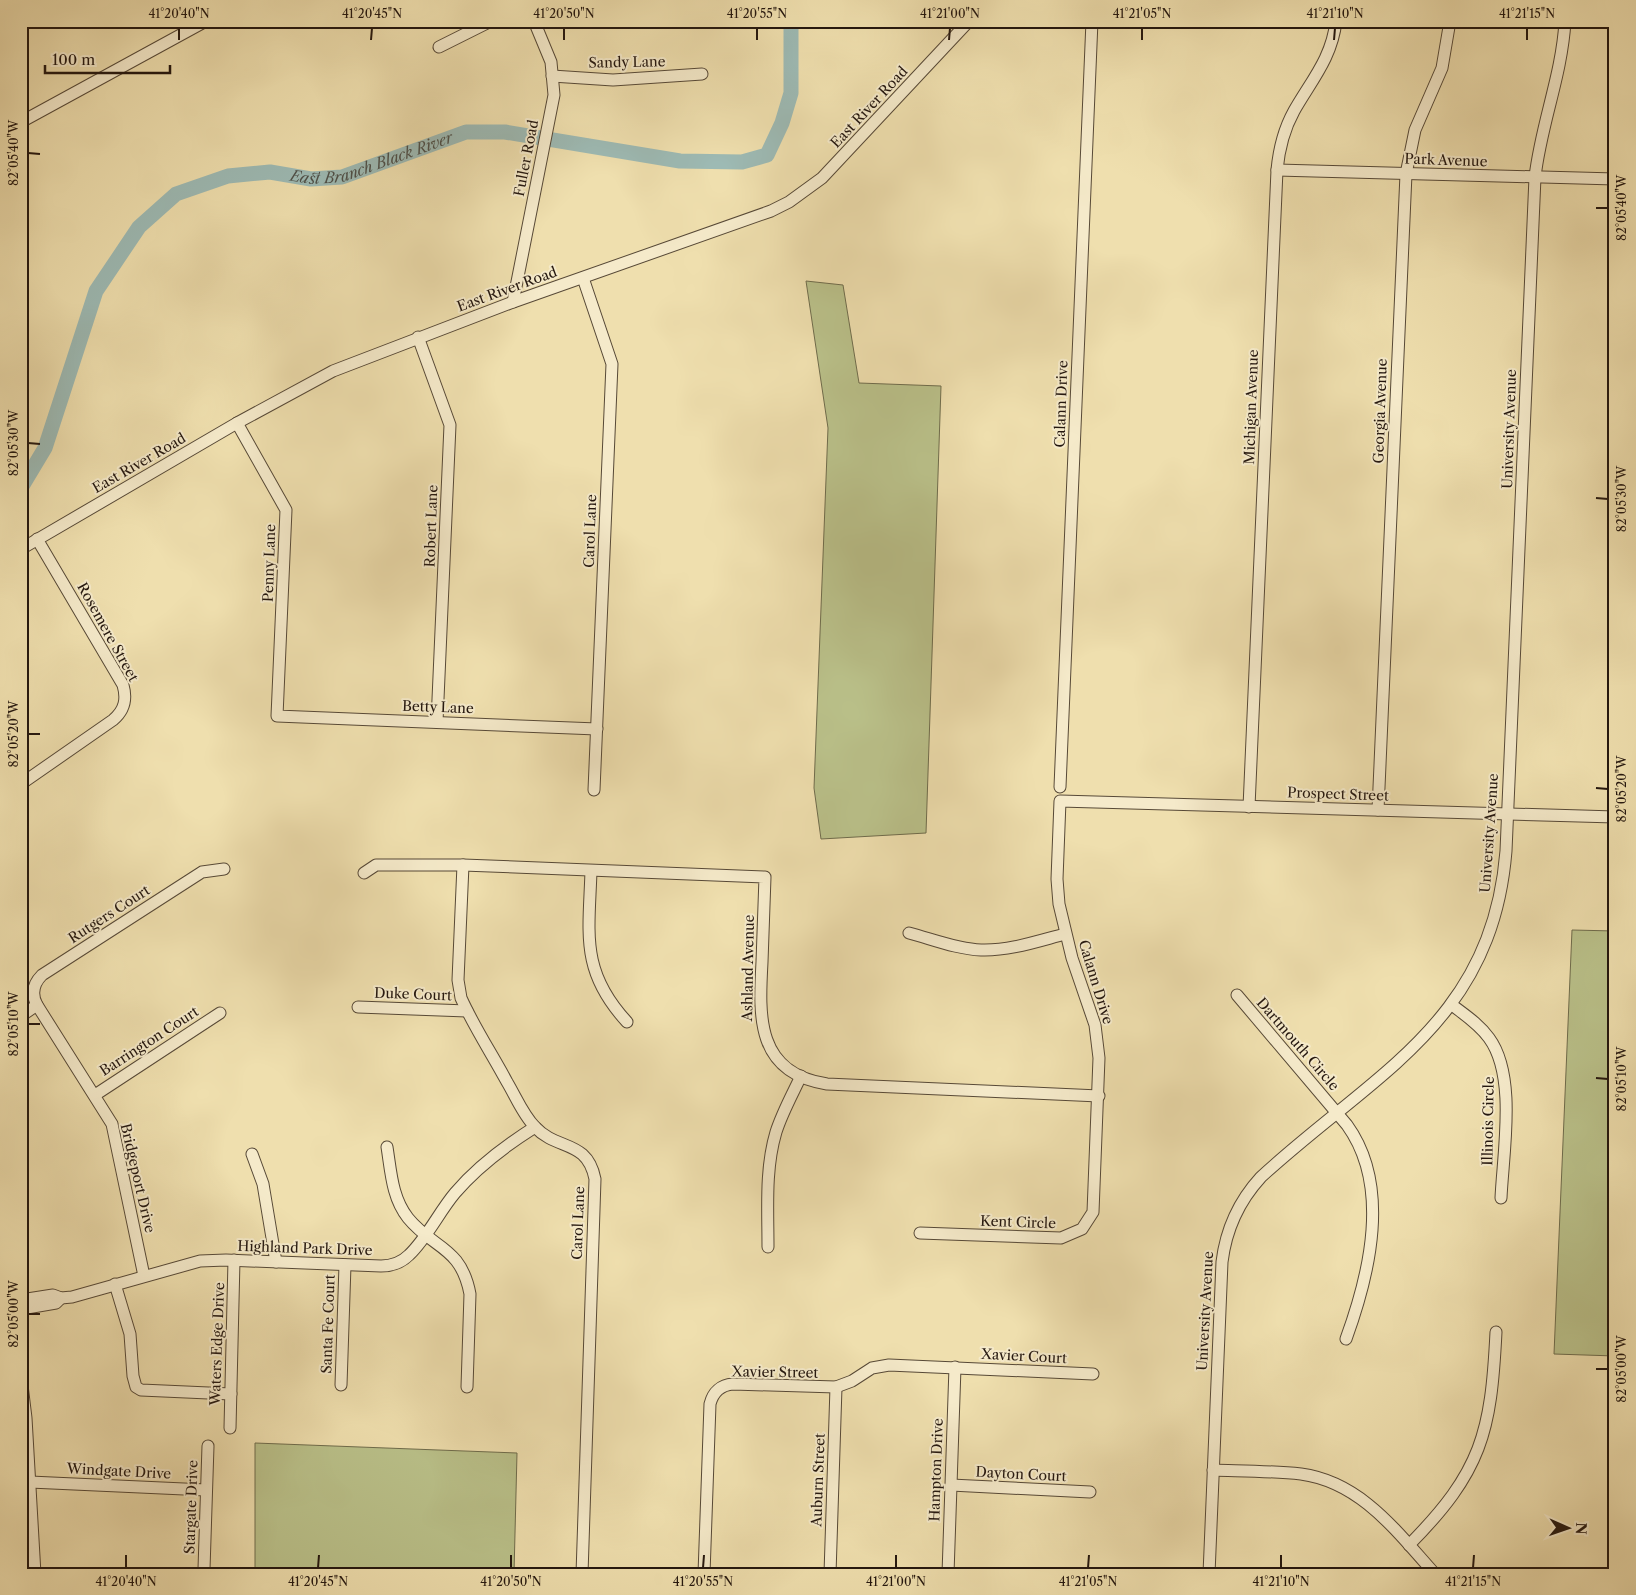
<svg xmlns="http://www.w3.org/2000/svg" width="1636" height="1595" viewBox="0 0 1636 1595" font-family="'Libre Caslon Text',serif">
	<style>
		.green { fill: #bac18a; stroke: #6f6c4c }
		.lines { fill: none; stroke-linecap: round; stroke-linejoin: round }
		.river { stroke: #9dbab4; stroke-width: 15 }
		.minor-casing { stroke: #574937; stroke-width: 13 }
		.minor { stroke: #f5eaca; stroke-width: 11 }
		.ticks { fill: none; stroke: #24170f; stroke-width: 2 }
		.labels { text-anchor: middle; stroke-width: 4; stroke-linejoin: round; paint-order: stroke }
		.street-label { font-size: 14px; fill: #24170f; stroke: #f5eaca }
		.water-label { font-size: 15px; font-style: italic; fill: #4e5049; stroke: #f5eaca }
		.neatline { fill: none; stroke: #24170f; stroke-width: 2 }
		.ticks-label { font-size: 12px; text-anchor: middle; fill: #24170f }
	</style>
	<rect width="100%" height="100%" fill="#efdfae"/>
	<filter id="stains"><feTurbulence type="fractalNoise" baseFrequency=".004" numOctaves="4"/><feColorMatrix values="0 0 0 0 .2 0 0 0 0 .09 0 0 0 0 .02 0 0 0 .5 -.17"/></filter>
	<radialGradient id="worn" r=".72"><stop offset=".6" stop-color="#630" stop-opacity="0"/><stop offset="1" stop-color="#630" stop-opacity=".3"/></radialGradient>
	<g class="green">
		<path d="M806,281L843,285L859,383L941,386L926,833L821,839L814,788L828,428Z"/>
		<path d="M1572,930L1615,931V1356L1554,1354Z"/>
		<path d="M255,1443L517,1453L514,1574H255Z"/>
	</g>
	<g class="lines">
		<path class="river" id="s1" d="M21,488L45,448L96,291L139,227L176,194L228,176L270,172L311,179L342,177L466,132H505L680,161L742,162L767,155L782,123L791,93V21"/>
		<g class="minor-casing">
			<g id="minor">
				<path d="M439,47L491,21"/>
				<path d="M552,76L613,80L702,74"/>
				<path d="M21,122L206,21"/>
				<path d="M1277,170L1615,179"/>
				<path d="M583,278L612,364L594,790"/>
				<path d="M513,302L554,95L551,62L534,21"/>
				<path d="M418,337L450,425L437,722"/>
				<path d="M237,423L286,510L277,716L597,729"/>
				<path d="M21,549L237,423L333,371L513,302L771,211L789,202L822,178L969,21"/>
				<path d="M21,784L113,720C125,710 127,699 123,685L37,539"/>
				<path d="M1060,787L1092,21"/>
				<path d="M1249,807L1277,170C1279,149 1284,129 1294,111C1311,81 1332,58 1336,21"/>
				<path d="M1378,810L1406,174L1415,130L1442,68L1450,21"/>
				<path d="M463,865L458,980L461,998C474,1027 492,1054 507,1082C516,1097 523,1115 535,1127C557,1151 587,1139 595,1179L582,1574"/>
				<path d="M591,871C589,934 580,971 627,1022"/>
				<path d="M364,873L376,865H463L765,877C764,906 763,934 762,962C759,1017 756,1073 827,1084L1099,1096"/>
				<path d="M909,933C932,939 957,949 981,950C1009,951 1038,941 1065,934"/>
				<path d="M1237,995L1347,1125C1391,1186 1370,1273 1346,1339"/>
				<path d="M1452,1005C1465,1015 1479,1024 1489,1038C1517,1076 1503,1152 1501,1198"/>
				<path d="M358,1007L467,1011"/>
				<path d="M21,1016L37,1005"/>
				<path d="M95,1095L220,1013"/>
				<path d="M387,1147C391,1172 392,1198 408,1218C433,1249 461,1246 470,1294L467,1387"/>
				<path d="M252,1154L263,1184L276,1262"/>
				<path d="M920,1233L1061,1238L1082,1229L1093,1212L1099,1058L1095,1025L1072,958L1059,904L1057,879L1060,801L1615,817"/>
				<path d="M768,1247C768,1208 765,1169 776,1132C782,1113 792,1095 801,1076"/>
				<path d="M144,1276L112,1124L37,1005C31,994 33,984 42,975L202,872L224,869"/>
				<path d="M115,1284L130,1334L133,1376L136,1387L141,1390L231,1394"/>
				<path d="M21,1300L53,1295L61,1298L72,1297L200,1261L226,1260L381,1266C392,1266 401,1263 409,1255C427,1238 439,1212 455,1193C478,1166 505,1146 535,1127"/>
				<path d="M21,1309L56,1303L61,1298"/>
				<path d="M21,1377L26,1418L35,1574"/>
				<path d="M341,1385L345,1265"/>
				<path d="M230,1428L234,1260"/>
				<path d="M1213,1470C1242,1471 1272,1471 1301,1474C1361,1482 1397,1532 1435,1574"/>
				<path d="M30,1482L206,1490"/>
				<path d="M951,1485L1090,1492"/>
				<path d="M1409,1545C1482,1471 1491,1433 1496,1332"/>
				<path d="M204,1569L208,1446"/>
				<path d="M704,1574L710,1404C713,1392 721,1385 733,1384L836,1387L852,1381L872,1368L889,1365L1093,1374"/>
				<path d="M830,1574L836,1387"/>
				<path d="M948,1574L955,1367"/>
				<path d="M1209,1574L1222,1262C1226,1229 1239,1201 1261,1177C1374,1073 1492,1023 1506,851L1535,177C1541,124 1562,75 1565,21"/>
			</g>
		</g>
		<use href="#minor" class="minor"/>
	</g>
	<path class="ticks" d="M179,40V28M371,40L372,28M564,40V28M757,40V28M949,40L950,28M1142,40V28M1334,40L1335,28M1527,40V28M28,153L40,154M1596,208H1608M28,443L40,444M1596,498L1608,499M28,734H40M1596,788L1608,789M28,1024H40M1596,1078L1608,1079M28,1314H40M1596,1369H1608M126,1568V1555M318,1568L319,1555M511,1568V1555M703,1568L704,1555M896,1568V1555M1088,1568L1089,1555M1281,1568V1555M1473,1568L1474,1555"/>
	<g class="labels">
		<g class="street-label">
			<text transform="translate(627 62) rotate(-1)" y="5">Sandy Lane</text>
			<text transform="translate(869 107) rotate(-47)" y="5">East River Road</text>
			<text transform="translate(526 158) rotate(-79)" y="5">Fuller Road</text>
			<text transform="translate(1446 160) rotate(2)" y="5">Park Avenue</text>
			<text transform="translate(507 289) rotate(-20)" y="5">East River Road</text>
			<text transform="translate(1061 404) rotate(-88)" y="5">Calann Drive</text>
			<text transform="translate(1251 407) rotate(-88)" y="5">Michigan Avenue</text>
			<text transform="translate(1380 411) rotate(-88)" y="5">Georgia Avenue</text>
			<text transform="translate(1509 429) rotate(-88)" y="5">University Avenue</text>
			<text transform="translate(139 463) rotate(-30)" y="5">East River Road</text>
			<text transform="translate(431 526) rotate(-88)" y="5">Robert Lane</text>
			<text transform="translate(590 531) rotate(-88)" y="5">Carol Lane</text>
			<text transform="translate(269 563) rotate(-88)" y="5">Penny Lane</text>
			<text transform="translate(108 632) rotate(61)" y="5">Rosemere Street</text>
			<text transform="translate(438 707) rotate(2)" y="5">Betty Lane</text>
			<text transform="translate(1338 794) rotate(2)" y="5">Prospect Street</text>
			<text transform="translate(1489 833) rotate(-86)" y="5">University Avenue</text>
			<text transform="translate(109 914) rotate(-33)" y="5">Rutgers Court</text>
			<text transform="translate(748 968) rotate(-89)" y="5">Ashland Avenue</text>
			<text transform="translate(1096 982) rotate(73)" y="5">Calann Drive</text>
			<text transform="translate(413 994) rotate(2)" y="5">Duke Court</text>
			<text transform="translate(149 1041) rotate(-33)" y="5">Barrington Court</text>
			<text transform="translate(1298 1044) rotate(49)" y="5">Dartmouth Circle</text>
			<text transform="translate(1488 1121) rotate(-89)" y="5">Illinois Circle</text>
			<text transform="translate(138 1178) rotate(77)" y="5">Bridgeport Drive</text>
			<text transform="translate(1018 1222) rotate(2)" y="5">Kent Circle</text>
			<text transform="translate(578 1223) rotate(-88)" y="5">Carol Lane</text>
			<text transform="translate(305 1248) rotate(2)" y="5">Highland Park Drive</text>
			<text transform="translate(1205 1311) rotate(-87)" y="5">University Avenue</text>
			<text transform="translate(328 1324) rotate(-88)" y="5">Santa Fe Court</text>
			<text transform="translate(217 1344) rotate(-88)" y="5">Waters Edge Drive</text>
			<text transform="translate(1024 1356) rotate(3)" y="5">Xavier Court</text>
			<text transform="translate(775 1372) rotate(1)" y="5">Xavier Street</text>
			<text transform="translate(936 1470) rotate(-88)" y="5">Hampton Drive</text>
			<text transform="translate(119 1471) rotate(3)" y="5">Windgate Drive</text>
			<text transform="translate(1021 1474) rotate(3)" y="5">Dayton Court</text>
			<text transform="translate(818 1480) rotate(-88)" y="5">Auburn Street</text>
			<text transform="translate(191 1507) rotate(-88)" y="5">Stargate Drive</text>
		</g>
		<g class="water-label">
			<text dy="5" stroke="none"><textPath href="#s1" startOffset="541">East Branch Black River</textPath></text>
		</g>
	</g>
	<rect width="1636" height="1595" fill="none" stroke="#efdfae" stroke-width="55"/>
	<g transform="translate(1568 1528) rotate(92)" stroke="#f5eaca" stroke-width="4" paint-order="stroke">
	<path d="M0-4L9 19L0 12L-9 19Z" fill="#24170f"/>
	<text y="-8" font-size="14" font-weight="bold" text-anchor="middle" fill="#24170f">N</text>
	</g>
	<path d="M45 65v8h125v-8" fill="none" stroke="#24170f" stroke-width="2.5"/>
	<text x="52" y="65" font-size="15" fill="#24170f" stroke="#f5eaca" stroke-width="4" paint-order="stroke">100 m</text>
	<rect x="28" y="28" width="1580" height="1540" class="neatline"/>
	<g class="ticks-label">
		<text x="179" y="18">41°20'40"N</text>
		<text x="372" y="18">41°20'45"N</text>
		<text x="564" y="18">41°20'50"N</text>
		<text x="757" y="18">41°20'55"N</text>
		<text x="950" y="18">41°21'00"N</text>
		<text x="1142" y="18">41°21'05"N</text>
		<text x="1335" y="18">41°21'10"N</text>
		<text x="1527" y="18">41°21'15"N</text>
		<text transform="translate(14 153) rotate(-90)" y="4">82°05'40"W</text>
		<text transform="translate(1622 208) rotate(-90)" y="4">82°05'40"W</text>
		<text transform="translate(14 443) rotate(-90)" y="4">82°05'30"W</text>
		<text transform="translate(1622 499) rotate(-90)" y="4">82°05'30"W</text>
		<text transform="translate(14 734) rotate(-90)" y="4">82°05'20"W</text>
		<text transform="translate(1622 789) rotate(-90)" y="4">82°05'20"W</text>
		<text transform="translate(14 1024) rotate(-90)" y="4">82°05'10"W</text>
		<text transform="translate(1622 1079) rotate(-90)" y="4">82°05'10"W</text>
		<text transform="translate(14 1314) rotate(-90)" y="4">82°05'00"W</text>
		<text transform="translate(1622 1369) rotate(-90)" y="4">82°05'00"W</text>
		<text x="126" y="1586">41°20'40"N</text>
		<text x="318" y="1586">41°20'45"N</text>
		<text x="511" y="1586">41°20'50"N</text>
		<text x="703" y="1586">41°20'55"N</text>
		<text x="896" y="1586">41°21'00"N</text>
		<text x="1088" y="1586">41°21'05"N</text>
		<text x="1281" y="1586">41°21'10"N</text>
		<text x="1473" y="1586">41°21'15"N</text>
	</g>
	<rect width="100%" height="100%" filter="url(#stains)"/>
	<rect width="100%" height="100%" fill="url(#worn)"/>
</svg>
